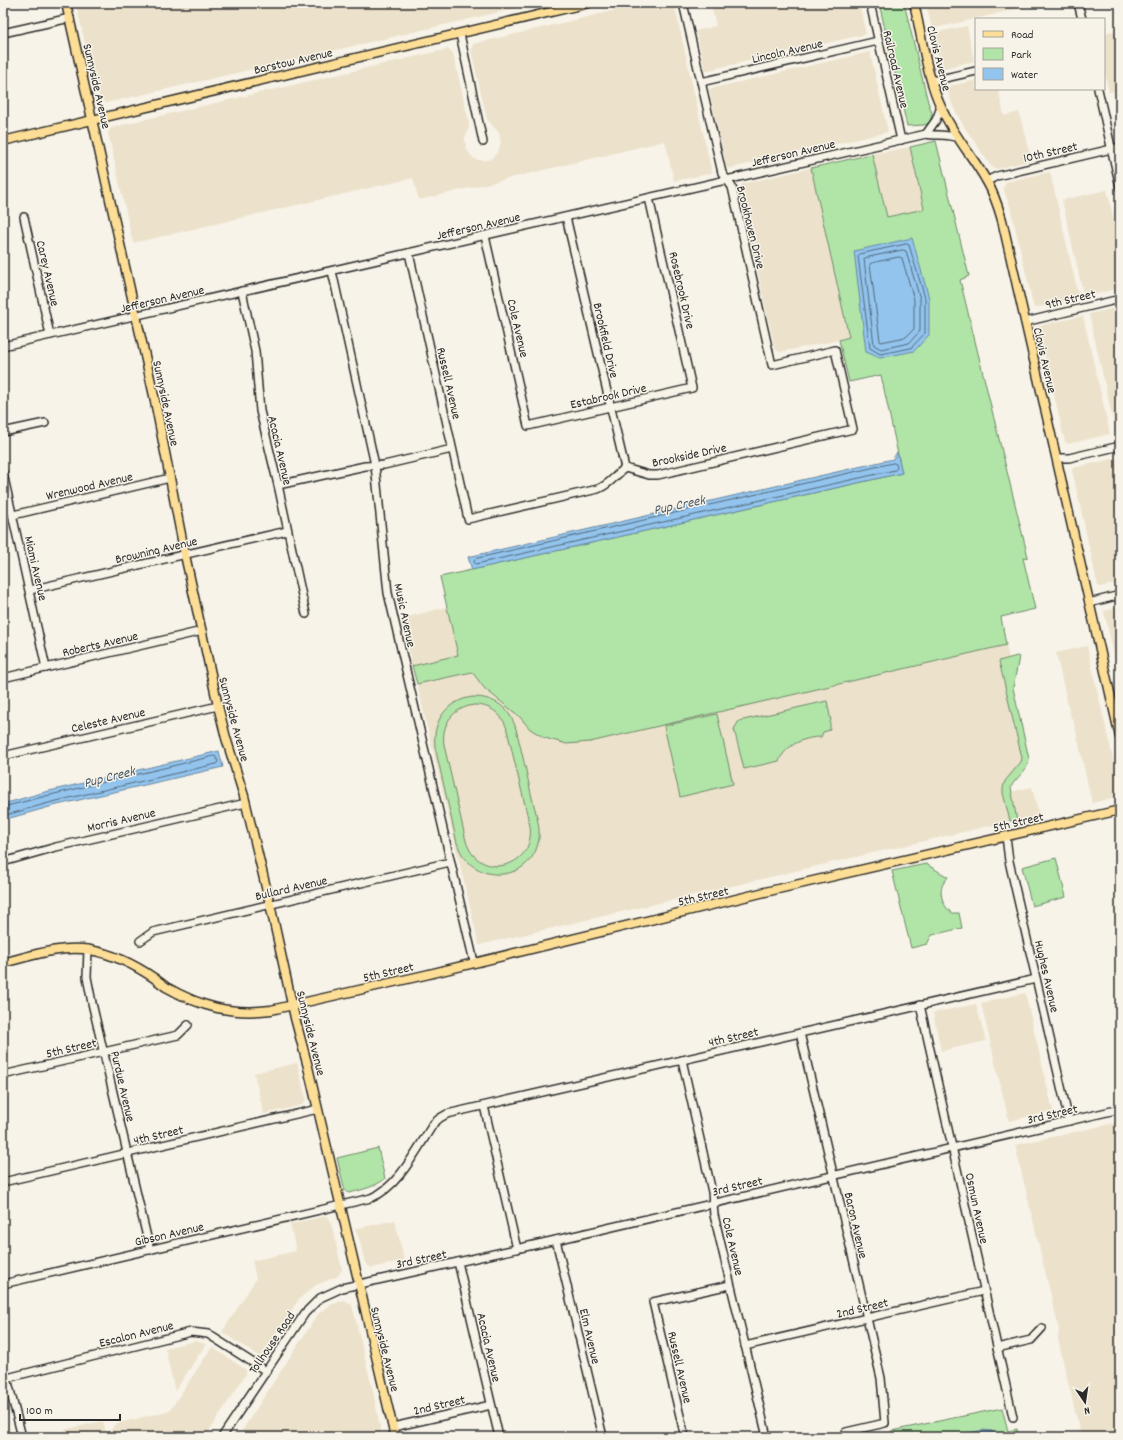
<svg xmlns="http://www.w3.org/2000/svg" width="1123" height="1440" viewBox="0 0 1123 1440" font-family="Dekko,sans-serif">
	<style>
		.built { fill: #ece1cb }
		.green { fill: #b0e5a7; stroke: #6e8869; fill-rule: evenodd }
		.water { fill: #92c4ee; stroke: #6987a0 }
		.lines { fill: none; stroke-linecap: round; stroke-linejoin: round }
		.shore { stroke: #546879; stroke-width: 1 }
		.minor-casing { stroke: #2b2b2b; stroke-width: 10 }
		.major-casing { stroke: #2b2b2b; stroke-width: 11 }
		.minor { stroke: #f7f3e8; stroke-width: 7 }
		.major { stroke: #fdde96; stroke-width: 8 }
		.labels { text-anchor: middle; stroke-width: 3; stroke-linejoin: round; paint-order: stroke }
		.street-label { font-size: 13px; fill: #2b2b2b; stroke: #f7f3e8 }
		.water-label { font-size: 14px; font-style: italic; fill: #4a5966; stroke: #f7f3e8 }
	</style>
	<rect width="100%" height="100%" fill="#f7f3e8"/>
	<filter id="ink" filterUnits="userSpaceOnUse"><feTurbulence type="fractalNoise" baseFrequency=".025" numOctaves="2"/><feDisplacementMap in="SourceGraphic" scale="8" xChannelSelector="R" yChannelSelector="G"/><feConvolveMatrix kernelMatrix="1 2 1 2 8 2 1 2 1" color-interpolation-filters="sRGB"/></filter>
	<g filter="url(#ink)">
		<g class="built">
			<path d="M76,3H539L106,103L100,99L89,61Z"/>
			<path d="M646,3H674L712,173L674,181L665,141L419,200L413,178L133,243L108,133L111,128L138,121L448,49L453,53L469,123L468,131L465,137L466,149L473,158L477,160H487L491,159L498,152L501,142L499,133L487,119L471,50L473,44Z"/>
			<path d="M711,3H859L866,34L705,71L696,31L716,26Z"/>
			<path d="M926,3H1041L932,29Z"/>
			<path d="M967,26L974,61L941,69L933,33Z"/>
			<path d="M1120,30V90L1109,92L1104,70V33Z"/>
			<path d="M870,52L888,132L727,169L709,89Z"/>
			<path d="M976,80V89H998L1004,116L1019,112L1031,160L997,169L991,166L963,125L953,106L946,87Z"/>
			<path d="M910,147L924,209L887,217L872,154Z"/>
			<path d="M811,168L849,338L780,352L775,349L739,189L742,184Z"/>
			<path d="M1050,172L1079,298L1034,308L1010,206L1003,188L1006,182Z"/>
			<path d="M1107,190L1120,247V288L1084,297L1062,200Z"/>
			<path d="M1120,307V432L1116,433L1089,314Z"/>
			<path d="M1083,316L1110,434L1068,444L1065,442L1038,326Z"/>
			<path d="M1116,458L1120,477V582L1100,587L1098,586L1072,470L1073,468Z"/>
			<path d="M447,607L458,655L412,666L403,618Z"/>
			<path d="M1120,607V680L1104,611Z"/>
			<path d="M1006,645L1009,658L999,661L1022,758L1021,762L1005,781L1003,788V793L1010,821L479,945L417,684L472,672L485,689L519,716L530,729L590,742Z"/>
			<path d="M1087,646L1120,789V796L1092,803L1073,718L1071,719L1056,653Z"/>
			<path d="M1032,787L1039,815L1017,821L1011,792Z"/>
			<path d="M1025,993L1053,1111L1009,1121L981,1003Z"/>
			<path d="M976,1004L986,1041L941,1051L933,1013Z"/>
			<path d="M297,1063L306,1099L302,1105L264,1114L254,1073Z"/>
			<path d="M1120,1122V1437H1081L1058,1339L1059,1330L1058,1325L1015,1145Z"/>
			<path d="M326,1216L330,1219L342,1269L338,1276L316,1285L299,1299L260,1357L222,1332L256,1279L252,1261L296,1251L290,1224Z"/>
			<path d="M395,1220L404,1260L372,1268L365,1263L360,1241L355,1229Z"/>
			<path d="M344,1300L352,1305L373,1392L382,1437H238L318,1314L331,1305Z"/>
			<path d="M195,1341L206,1344L175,1391L165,1348Z"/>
			<path d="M212,1347L246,1370V1374L205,1437H113L111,1430L115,1424L168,1411V1413Z"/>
			<path d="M103,1421L107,1437H66L64,1430Z"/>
		</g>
		<g class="green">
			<path d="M879,3H904L928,102L932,113L930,123L924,125L907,126Z"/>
			<path d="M936,141L969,276L960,280L1028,557L1023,558L1035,609L1001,617L1006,645L590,742L567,744L545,738L530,729L519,716L485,689L472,672L417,684L412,666L458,655L440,577L902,473L881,375L849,382L839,340L849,337L811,168L872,154L887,217L924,209L910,147Z"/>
			<path d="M1017,656L1019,657L1013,688L1029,759C1029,770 1016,777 1011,787L1017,821H1010L1003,793V788L1005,781L1021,762L1022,758L999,661Z"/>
			<path d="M473,697C495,697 510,708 516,729C522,752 527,775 532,798C535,810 540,824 539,837C535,883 471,888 457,843L435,747C432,721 447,700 473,697ZM474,705C489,705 500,712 506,726L530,826C536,869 478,882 466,841L444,745C441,724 453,708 474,705Z"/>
			<path d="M827,701L831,721L830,722V730L823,732L821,737C804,737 786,745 779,761L744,769L734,729L739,721Z"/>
			<path d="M717,714L733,784L680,797L664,726Z"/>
			<path d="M1056,858L1066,897L1032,906L1022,867Z"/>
			<path d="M926,864L948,877C946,880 943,883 942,886C939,895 944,908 952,913H959L962,928L932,935L927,944L911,948L892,871Z"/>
			<path d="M378,1148L385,1179C374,1187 362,1190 349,1193L345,1191L337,1158Z"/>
			<path d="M1002,1408L1008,1431L1017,1429L1019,1437H892L891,1431Z"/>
		</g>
		<g class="water">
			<path d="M912,238L929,298V335L914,351L880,358L866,352L854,251Z"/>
			<path d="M897,452L902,473L472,570L468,557L893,459Z"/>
			<path d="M219,751L223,767L53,806L3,820V804L45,792Z"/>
			<path d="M983,1430L992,1431L995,1437H951Z"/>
		</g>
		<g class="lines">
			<g class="shore">
				<path d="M907,244L909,245L925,298V333L911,348L880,354L870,348L858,256L860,254Z"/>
				<path d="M903,250L906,251L920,299V331L909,343L881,349L874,345L864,259L865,258Z"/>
				<path d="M899,257L902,258L914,300V329L906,337L881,342L880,341L870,264L872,263Z"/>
				<path d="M894,463L896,464L897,468L895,470L476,564L474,562L475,559Z"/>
				<path d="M3,807L46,796L214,756L216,757L218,762L216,764L52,802L3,816"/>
			</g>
			<g class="minor-casing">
				<g id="minor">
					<path d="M870,3L901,140"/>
					<path d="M1078,3L1082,19"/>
					<path d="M3,33L70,18"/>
					<path d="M460,34L483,142"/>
					<path d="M932,81L976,71"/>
					<path d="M701,82L878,41"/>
					<path d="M1098,89L1120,187"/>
					<path d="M926,134L936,120L941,107"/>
					<path d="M987,181L997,176L1120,147"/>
					<path d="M24,217L50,335"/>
					<path d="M566,217L625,468"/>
					<path d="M485,236L528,426L692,388L649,198"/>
					<path d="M409,253L468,519L598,489C612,483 614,476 625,468L649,475H658L853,429L835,350L772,365L732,187L722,173L683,3"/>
					<path d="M332,271L375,465L388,593L474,962"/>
					<path d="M242,291L255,351L260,411L278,485L306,614"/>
					<path d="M1025,322L1120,299"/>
					<path d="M3,346L926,134C937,136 947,134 958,138"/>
					<path d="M3,432L45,423"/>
					<path d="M1057,458H1069L1120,446"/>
					<path d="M3,473L46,668"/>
					<path d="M278,485L365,466L384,465L452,449"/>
					<path d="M13,515L170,478"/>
					<path d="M30,590L287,531"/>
					<path d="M1089,603L1120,595"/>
					<path d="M3,678L202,631"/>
					<path d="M3,756L218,706"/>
					<path d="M1006,836L1009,861L1069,1121"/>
					<path d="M3,862L56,847L246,803"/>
					<path d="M140,941L153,932L450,862"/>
					<path d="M88,949L87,977L92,1003L150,1250"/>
					<path d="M920,1005L1013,1417"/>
					<path d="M800,1033L881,1378L885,1423L846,1432L847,1437"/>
					<path d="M682,1060L712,1192L714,1215L767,1437"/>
					<path d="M3,1075L178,1035L188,1025"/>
					<path d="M484,1106L517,1249"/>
					<path d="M3,1182L318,1109"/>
					<path d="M556,1240L603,1437"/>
					<path d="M458,1262L499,1437"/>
					<path d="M3,1284L371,1198C399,1187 418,1147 434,1123L440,1118L447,1114L1036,979"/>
					<path d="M745,1346L984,1291"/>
					<path d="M997,1348L1031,1340L1042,1328"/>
					<path d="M7,1378L22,1437"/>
					<path d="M3,1379L191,1332L208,1334L266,1371"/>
					<path d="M393,1427L491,1405"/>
					<path d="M222,1437L305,1313L320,1298L342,1288L556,1240L1120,1109"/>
					<path d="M685,1437L653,1302L730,1285"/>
				</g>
			</g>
			<g class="major-casing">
				<g id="major">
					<path d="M66,3L154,396L185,555L218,706L226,738L244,796L270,904L295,1018L308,1067L395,1437"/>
					<path d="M914,3C922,37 926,75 941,107C952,134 972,155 986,180C994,193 998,206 1002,220L1120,737"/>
					<path d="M3,141L589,3"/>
					<path d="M3,963C30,956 62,945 90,950C113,954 135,965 154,978C158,981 162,984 166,987C201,1007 231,1015 271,1010L425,975L765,892L1120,810"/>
				</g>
			</g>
			<use href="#minor" class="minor"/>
			<use href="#major" class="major"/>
		</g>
	</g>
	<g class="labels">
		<g class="street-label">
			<text transform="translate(787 50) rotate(-13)" y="5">Lincoln Avenue</text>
			<text transform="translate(940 58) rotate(76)" y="5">Clovis Avenue</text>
			<text transform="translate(293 60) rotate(-13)" y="5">Barstow Avenue</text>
			<text transform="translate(897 69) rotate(77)" y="5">Railroad Avenue</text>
			<text transform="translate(98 86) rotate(77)" y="5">Sunnyside Avenue</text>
			<text transform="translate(1050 151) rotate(-13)" y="5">10th Street</text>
			<text transform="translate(793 152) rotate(-13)" y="5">Jefferson Avenue</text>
			<text transform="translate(478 225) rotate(-13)" y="5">Jefferson Avenue</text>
			<text transform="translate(752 227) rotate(76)" y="5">Brookhaven Drive</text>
			<text transform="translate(49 273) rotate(77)" y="5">Carey Avenue</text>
			<text transform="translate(683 290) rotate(77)" y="5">Rosebrook Drive</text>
			<text transform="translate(162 298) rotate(-13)" y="5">Jefferson Avenue</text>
			<text transform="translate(1070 298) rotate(-13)" y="5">9th Street</text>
			<text transform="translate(519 328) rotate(77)" y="5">Cole Avenue</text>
			<text transform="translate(607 340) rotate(77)" y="5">Brookfield Drive</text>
			<text transform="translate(1046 360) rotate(77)" y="5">Clovis Avenue</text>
			<text transform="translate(450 383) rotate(77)" y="5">Russell Avenue</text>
			<text transform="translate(608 395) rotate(-13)" y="5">Estabrook Drive</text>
			<text transform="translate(167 403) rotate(78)" y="5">Sunnyside Avenue</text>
			<text transform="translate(281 450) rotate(77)" y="5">Acacia Avenue</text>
			<text transform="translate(689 454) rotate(-12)" y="5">Brookside Drive</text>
			<text transform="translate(89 485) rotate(-13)" y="5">Wrenwood Avenue</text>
			<text transform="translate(156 549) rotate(-13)" y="5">Browning Avenue</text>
			<text transform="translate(37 568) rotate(77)" y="5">Miami Avenue</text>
			<text transform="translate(406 615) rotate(78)" y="5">Music Avenue</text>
			<text transform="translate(100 643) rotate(-13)" y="5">Roberts Avenue</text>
			<text transform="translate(108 719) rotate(-13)" y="5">Celeste Avenue</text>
			<text transform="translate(235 719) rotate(75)" y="5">Sunnyside Avenue</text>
			<text transform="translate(121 819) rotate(-13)" y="5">Morris Avenue</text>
			<text transform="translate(1018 821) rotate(-13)" y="5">5th Street</text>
			<text transform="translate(291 887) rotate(-13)" y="5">Bullard Avenue</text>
			<text transform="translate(703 895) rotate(-13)" y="5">5th Street</text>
			<text transform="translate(388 971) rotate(-13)" y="5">5th Street</text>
			<text transform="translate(1048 976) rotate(77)" y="5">Hughes Avenue</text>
			<text transform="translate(312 1033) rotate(76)" y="5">Sunnyside Avenue</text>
			<text transform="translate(733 1036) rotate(-13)" y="5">4th Street</text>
			<text transform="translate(71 1047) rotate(-13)" y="5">5th Street</text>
			<text transform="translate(124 1086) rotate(77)" y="5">Purdue Avenue</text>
			<text transform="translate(1052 1113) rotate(-13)" y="5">3rd Street</text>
			<text transform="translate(158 1134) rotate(-13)" y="5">4th Street</text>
			<text transform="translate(737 1185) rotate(-13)" y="5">3rd Street</text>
			<text transform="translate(978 1208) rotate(78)" y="5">Osmun Avenue</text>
			<text transform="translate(857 1225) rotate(77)" y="5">Baron Avenue</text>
			<text transform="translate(169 1233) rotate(-13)" y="5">Gibson Avenue</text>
			<text transform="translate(734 1246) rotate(77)" y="5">Cole Avenue</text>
			<text transform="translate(421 1258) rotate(-12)" y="5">3rd Street</text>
			<text transform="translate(862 1307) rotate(-13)" y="5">2nd Street</text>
			<text transform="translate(136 1333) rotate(-14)" y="5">Escalon Avenue</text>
			<text transform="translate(591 1336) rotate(77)" y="5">Elm Avenue</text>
			<text transform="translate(271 1342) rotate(-56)" y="5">Tollhouse Road</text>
			<text transform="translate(490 1347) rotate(77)" y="5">Acacia Avenue</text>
			<text transform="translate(386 1349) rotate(76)" y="5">Sunnyside Avenue</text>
			<text transform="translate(681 1367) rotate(77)" y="5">Russell Avenue</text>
			<text transform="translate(439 1404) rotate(-13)" y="5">2nd Street</text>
		</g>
		<g class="water-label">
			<text transform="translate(679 504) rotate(-12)" y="5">Pup Creek</text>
			<text transform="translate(109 776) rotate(-14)" y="5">Pup Creek</text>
		</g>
	</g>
	<rect width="1123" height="1440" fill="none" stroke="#f7f3e8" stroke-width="16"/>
	<rect x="8" y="8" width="1107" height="1424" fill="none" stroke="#2b2b2b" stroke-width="1.5" filter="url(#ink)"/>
	<rect x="975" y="18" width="130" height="72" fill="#f7f3e8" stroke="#a5a39c"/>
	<rect x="983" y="31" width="20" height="6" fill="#fdde96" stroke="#a5a39c"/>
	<text x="1011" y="38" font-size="12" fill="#2b2b2b">Road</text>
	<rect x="983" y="48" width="20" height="12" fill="#b0e5a7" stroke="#a5a39c"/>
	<text x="1011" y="58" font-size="12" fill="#2b2b2b">Park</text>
	<rect x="983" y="68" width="20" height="12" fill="#92c4ee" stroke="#a5a39c"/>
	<text x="1011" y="78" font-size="12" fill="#2b2b2b">Water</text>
	<g transform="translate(1085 1402) rotate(167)" stroke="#f7f3e8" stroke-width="3" paint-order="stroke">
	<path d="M0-3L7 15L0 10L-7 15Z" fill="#2b2b2b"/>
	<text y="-6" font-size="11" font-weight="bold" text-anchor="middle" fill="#2b2b2b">N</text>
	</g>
	<path d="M20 1414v6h100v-6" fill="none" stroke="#2b2b2b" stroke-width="2"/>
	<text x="26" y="1414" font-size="12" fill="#2b2b2b" stroke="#f7f3e8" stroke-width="3" paint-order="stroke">100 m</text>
</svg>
